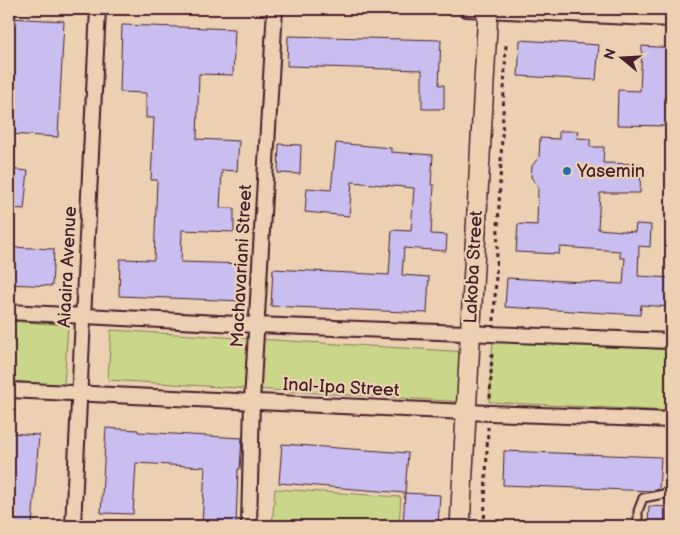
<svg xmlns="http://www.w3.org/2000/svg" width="680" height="535" viewBox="0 0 680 535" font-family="'Balsamiq Sans',sans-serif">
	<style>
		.green { fill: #cad78a; stroke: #8a7b5a }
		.building { fill: #c9beef; stroke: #4a1f2b }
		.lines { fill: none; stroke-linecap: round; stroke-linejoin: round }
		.service-casing { stroke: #4a1f2b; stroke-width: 11 }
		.minor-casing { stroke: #4a1f2b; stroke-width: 18 }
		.secondary-casing { stroke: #4a1f2b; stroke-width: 22 }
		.path { stroke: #4a1f2b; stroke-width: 3; stroke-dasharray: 4 4; stroke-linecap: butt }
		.service { stroke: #ebd0b2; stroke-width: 7 }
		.minor { stroke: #ebd0b2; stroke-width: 14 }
		.secondary { stroke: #ebd0b2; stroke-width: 19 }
		.poi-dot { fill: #1f6fb2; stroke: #ebd0b2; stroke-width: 2 }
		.labels { text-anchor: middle; stroke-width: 4.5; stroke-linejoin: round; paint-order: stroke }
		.poi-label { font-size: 18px; fill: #4a1f2b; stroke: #ebd0b2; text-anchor: start }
		.street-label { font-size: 18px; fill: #4a1f2b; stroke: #ebd0b2 }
	</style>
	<rect width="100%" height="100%" fill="#ebd0b2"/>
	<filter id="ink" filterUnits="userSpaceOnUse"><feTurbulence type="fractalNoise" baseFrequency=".02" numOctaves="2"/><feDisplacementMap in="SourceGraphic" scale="10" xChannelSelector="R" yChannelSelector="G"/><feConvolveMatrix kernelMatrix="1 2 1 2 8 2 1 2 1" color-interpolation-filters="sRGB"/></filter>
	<g filter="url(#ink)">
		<g class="green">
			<path d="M9,321L68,325L64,385L9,381Z"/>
			<path d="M111,330L467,352L464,402L108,380Z"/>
			<path d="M493,338L671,350V411L489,402Z"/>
			<path d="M275,489L401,497L399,526H272Z"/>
		</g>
		<g class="building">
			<path d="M9,18L64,21L58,137L9,134V100H12L14,61H9Z"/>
			<path d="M122,25L235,29L233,75L199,74L197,139L239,141L237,171L222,170L220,208H234V232L182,230L181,262L245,264L244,301L119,296L120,259L154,260L157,180H151L154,118H146V93L120,92Z"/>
			<path d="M288,36L441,40L439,85H444V109H422V70L287,66Z"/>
			<path d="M520,40L599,45L596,80L518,76Z"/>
			<path d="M642,46L671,48V126L617,125L618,90L640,91Z"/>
			<path d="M559,131H578L577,138L590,139V147H604L603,163L641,164L640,193H600L598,229L635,232L636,224L651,225L650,247L639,246L638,276L671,278V307L641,305L640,315L505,307L507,278L623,284L625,258H620V251L560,247L559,254L516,252L518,224L537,225L538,187L531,177L532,166L539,157L540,138L559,139Z"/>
			<path d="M336,143L391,148V152L433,155L431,185H434L431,234L447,235L446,251L404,248L402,275L429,277L427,313L271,306L273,269L389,275L392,230L411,231L414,188L352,182L349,216L305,212L307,188L331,190Z"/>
			<path d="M279,144L301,145L300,174L278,173Z"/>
			<path d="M9,169L28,171L24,209L9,208Z"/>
			<path d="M9,247L54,249L52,286L9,284Z"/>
			<path d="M106,428L138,430V432L242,438L240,469H238L236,526H202L205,467L136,463L133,514L101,513Z"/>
			<path d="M9,433L39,435L32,526H9Z"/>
			<path d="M282,444L408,453L405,493L279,483Z"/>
			<path d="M504,451L661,457L659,489L652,491L503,485Z"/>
			<path d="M405,493L440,495L438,526H403Z"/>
			<path d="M649,506L667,507L666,526H648Z"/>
		</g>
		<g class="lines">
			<g class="service-casing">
				<path id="service" d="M638,526V511L643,498L664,494L671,487"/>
			</g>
			<g class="minor-casing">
				<g id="minor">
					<path d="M466,9L671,19"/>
					<path d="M9,312L256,325L671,341"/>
					<path d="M9,390L466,412L671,420"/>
					<path d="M73,526L98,9"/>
					<path d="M249,526L252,401L275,9"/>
				</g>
			</g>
			<g class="secondary-casing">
				<path id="secondary" d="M460,526L488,9"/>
			</g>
			<g class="path">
				<path d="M494,321L506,45"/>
				<path d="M490,398L492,350"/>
				<path d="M484,526L488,427"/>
			</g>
			<use href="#service" class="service"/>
			<use href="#minor" class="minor"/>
			<use href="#secondary" class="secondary"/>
		</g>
	</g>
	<circle class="poi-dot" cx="567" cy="171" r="5"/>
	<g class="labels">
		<g class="poi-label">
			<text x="577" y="177">Yasemin</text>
		</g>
		<g class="street-label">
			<text transform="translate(241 266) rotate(-87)" y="6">Machavariani Street</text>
			<text transform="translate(67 267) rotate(-87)" y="6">Aiaaira Avenue</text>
			<text transform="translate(473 267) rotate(-87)" y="6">Lakoba Street</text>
			<text transform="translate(341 387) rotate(3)" y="6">Inal-Ipa Street</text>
		</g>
	</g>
	<rect width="680" height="535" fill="none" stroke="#ebd0b2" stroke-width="30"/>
	<rect x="15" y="15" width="650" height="505" fill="none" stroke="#4a1f2b" stroke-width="2" filter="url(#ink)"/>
	<g transform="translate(622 58) rotate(288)" stroke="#ebd0b2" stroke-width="4" paint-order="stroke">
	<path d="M0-4L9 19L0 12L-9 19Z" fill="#4a1f2b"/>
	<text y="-8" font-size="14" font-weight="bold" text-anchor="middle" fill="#4a1f2b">N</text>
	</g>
</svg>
